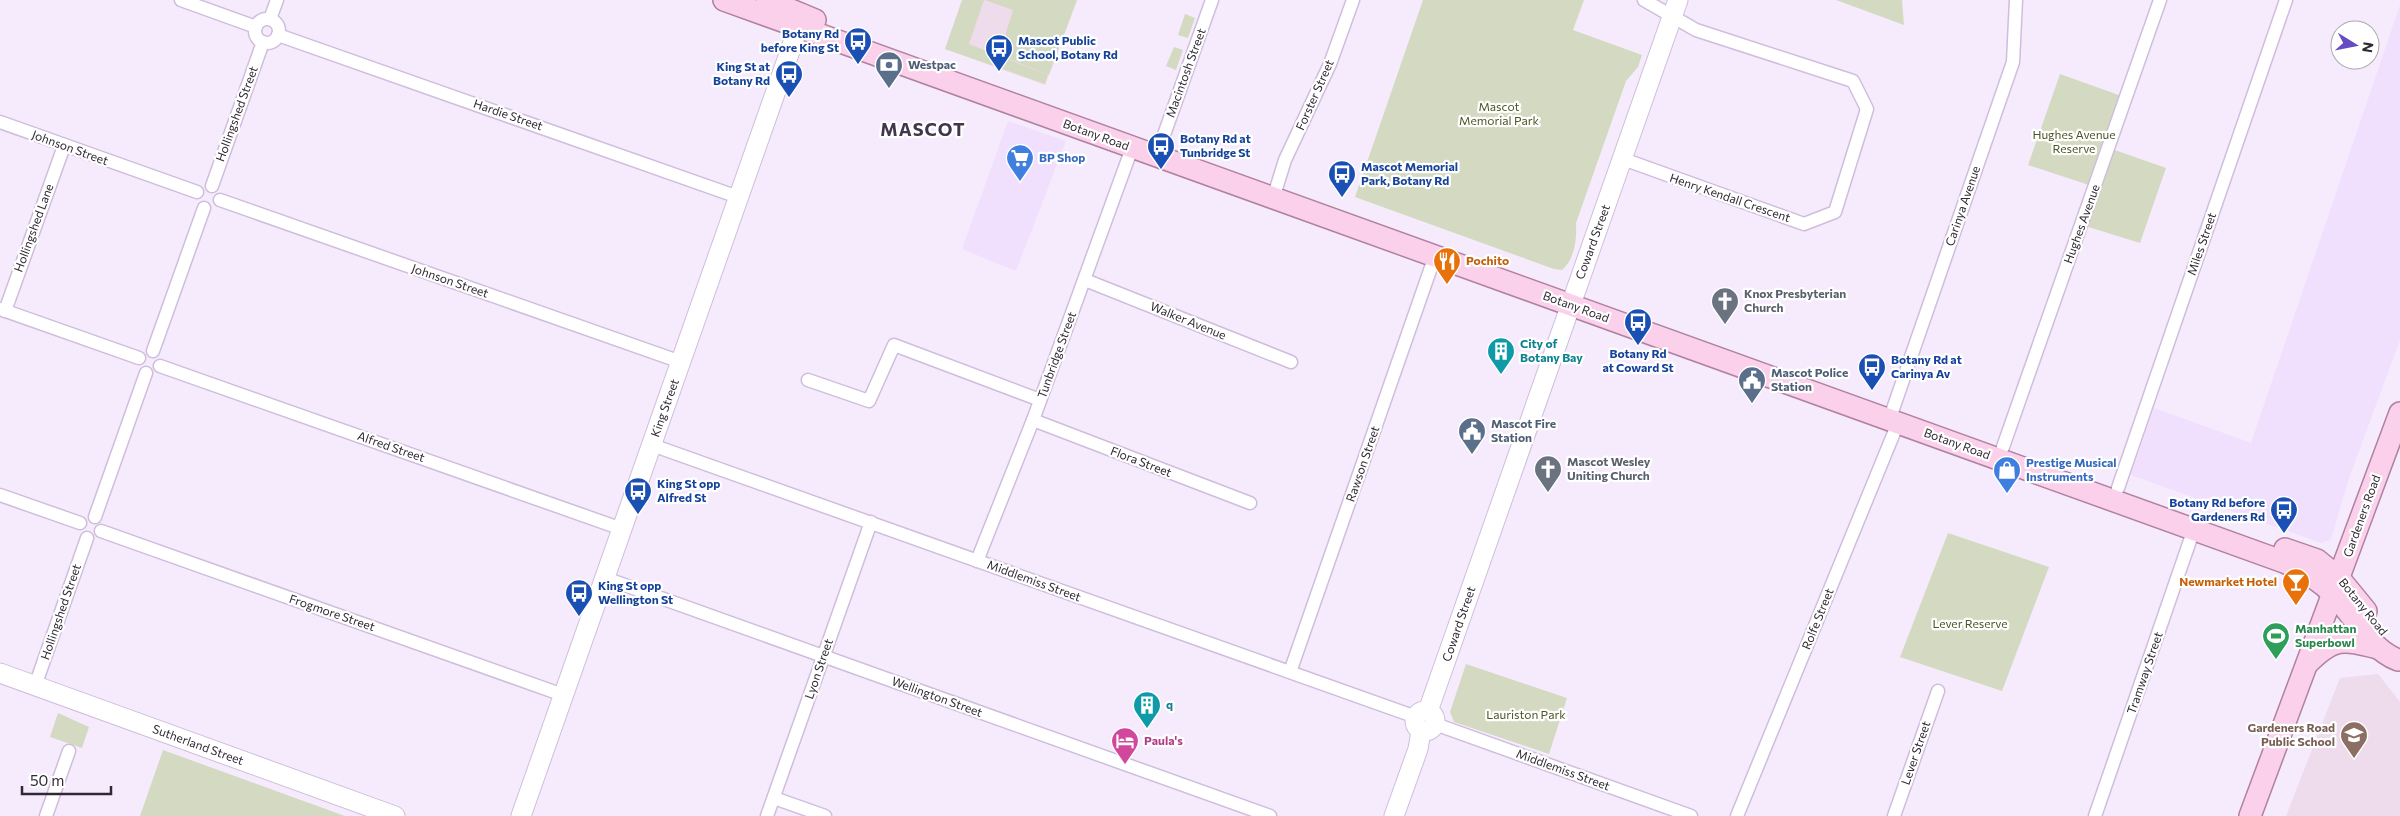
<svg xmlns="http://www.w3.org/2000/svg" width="2400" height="816" viewBox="0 0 2400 816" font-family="Commissioner,sans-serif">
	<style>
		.built { fill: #f0dffd }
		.education { fill: #eedbeb }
		.green { fill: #d4dac1 }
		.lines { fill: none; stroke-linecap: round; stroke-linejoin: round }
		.street-casing { stroke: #cfbedb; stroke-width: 15 }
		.secondary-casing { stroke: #cfbedb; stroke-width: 21 }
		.primary-casing { stroke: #b181a1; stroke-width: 24 }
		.street { stroke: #fff; stroke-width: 12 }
		.secondary { stroke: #fff; stroke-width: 19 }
		.primary { stroke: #fad0ea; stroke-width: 21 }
		.labels { text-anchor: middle; stroke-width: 4.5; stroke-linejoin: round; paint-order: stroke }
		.transit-label { font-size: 12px; font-weight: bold; fill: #164399; stroke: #fff; text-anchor: start }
		.service-label { font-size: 12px; font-weight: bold; fill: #4e5e75; stroke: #fff; text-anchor: start }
		.street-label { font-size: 12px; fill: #302934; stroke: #fff }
		.park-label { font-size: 12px; fill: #4c5523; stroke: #fff }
		.shop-label { font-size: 12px; font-weight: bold; fill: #366cbe; stroke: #fff; text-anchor: start }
		.food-label { font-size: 12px; font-weight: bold; fill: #c56008; stroke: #fff; text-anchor: start }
		.worship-label { font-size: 12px; font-weight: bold; fill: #5b616d; stroke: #fff; text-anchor: start }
		.culture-label { font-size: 12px; font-weight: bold; fill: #0d838f; stroke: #fff; text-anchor: start }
		.leisure-label { font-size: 12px; font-weight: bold; fill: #27864d; stroke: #fff; text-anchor: start }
		.education-label { font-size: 12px; font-weight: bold; fill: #785e54; stroke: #fff; text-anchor: end }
		.hotel-label { font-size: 12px; font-weight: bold; fill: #b23c85; stroke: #fff; text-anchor: start }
		.district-label { font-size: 18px; font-weight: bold; letter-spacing: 1px; fill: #43354d; stroke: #fff }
	</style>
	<rect width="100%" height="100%" fill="#f5ebfd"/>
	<g class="built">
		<path d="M2400,5V340L2349,478L2331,539L2321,543L2131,475L2154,408L2251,443Z"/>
		<path d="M1008,121L1066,141L1016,271L962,249Z"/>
	</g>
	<g class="education">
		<path d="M963,0H1077L1045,85L945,49Z"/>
		<path d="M2378,674L2400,702V816H2286L2340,678Z"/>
	</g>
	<g class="green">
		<path d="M962,0H984L969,44L1048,75L1045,84L945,49Z"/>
		<path d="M985,0H1077L1049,75L999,55L1013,10Z"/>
		<path d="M1423,0H1584L1573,30L1642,55L1638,67L1626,81L1576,223C1577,238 1575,259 1562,270L1554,269L1355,197Z"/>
		<path d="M1836,0H1902L1904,25Z"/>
		<path d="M1185,14L1195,18L1188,38L1178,35Z"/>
		<path d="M1174,47L1183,50L1176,70L1166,66Z"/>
		<path d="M2060,74L2127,98L2109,148L2166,168L2140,243L2082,225L2095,187L2028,165Z"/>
		<path d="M1948,533L2049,567L2002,691L1900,657Z"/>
		<path d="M1466,664L1567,698L1549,754L1454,722L1450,712Z"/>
		<path d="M58,713L89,727L82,748L50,737Z"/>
		<path d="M163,750L345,816H140Z"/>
	</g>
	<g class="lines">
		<g class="street-casing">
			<g id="street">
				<path d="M181,0L256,27"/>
				<path d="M270,19L277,0"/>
				<circle cx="267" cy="31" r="12"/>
				<path d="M278,35L738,197"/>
				<path d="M0,122L197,192"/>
				<path d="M1160,146L1212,0"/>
				<path d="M1623,159L1804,224L1835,212L1867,109L1853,81L1696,30L1644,0"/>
				<path d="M212,186L263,42"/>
				<path d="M1276,189L1285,160L1330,64L1353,0"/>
				<path d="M220,200L681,362"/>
				<path d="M1085,280L1291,362"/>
				<path d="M0,309L139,358"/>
				<path d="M5,311L64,146"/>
				<path d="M153,351L204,208"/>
				<path d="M160,366L622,529"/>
				<path d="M808,380L869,401L894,345L1040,400"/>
				<path d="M1893,409L2013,62L2016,0"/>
				<path d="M1033,420L1250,503"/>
				<path d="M652,445L1416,717"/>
				<path d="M2003,447L2160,0"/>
				<path d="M2118,488L2286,0"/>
				<path d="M0,495L80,523"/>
				<path d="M95,517L146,373"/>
				<path d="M101,531L563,695"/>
				<path d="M977,561L1033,420L1132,148"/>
				<path d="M605,578L1270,816"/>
				<path d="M1290,672L1435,256"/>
				<path d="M35,686L87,538"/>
				<path d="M1435,724L1691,816"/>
				<path d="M774,798L825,816"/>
				<path d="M46,816L69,751"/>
				<path d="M767,816L871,522"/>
				<path d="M1737,816L1898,423"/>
				<path d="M1894,816L1938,691"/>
				<path d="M2095,816L2194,529"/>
			</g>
		</g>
		<g class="secondary-casing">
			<g id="secondary">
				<path d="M0,673L395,816"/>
				<circle cx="1425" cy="721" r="10"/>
				<path d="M1428,711L1678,0"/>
				<path d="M521,816L803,14"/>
				<path d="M1394,816L1418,749L1421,731"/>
			</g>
		</g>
		<g class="primary-casing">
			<g id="primary">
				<path d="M724,0L2284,562C2302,570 2319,579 2333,594C2354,615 2369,649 2398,660"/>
				<path d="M767,0L815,20"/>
				<path d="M2285,549L2317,560L2339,578L2366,611"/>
				<path d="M2307,664C2334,637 2342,639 2378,648"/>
				<path d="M2250,816L2400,413"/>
			</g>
		</g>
		<use href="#street" class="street"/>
		<use href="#secondary" class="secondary"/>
		<use href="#primary" class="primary"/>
	</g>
	<defs>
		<g id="bus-pin" transform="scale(1.4375)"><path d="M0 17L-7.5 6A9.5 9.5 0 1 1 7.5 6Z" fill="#1a4fb4" stroke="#fff"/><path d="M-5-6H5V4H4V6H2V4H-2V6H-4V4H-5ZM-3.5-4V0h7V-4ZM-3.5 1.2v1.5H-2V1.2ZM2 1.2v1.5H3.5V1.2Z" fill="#fff"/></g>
		<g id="bank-pin" transform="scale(1.4375)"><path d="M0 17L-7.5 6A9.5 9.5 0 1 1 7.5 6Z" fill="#5c6f8a" stroke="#fff"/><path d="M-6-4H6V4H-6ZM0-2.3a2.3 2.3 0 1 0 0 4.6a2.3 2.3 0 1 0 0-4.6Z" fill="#fff"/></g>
		<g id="supermarket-pin" transform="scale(1.4375)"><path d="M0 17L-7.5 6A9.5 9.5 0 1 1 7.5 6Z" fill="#3f7fe0" stroke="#fff"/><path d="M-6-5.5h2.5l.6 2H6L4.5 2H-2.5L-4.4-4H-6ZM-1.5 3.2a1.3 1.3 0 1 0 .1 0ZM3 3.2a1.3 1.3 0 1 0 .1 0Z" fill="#fff"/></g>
		<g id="restaurant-pin" transform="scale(1.4375)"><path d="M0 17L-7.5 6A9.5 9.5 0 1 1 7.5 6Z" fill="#e8710a" stroke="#fff"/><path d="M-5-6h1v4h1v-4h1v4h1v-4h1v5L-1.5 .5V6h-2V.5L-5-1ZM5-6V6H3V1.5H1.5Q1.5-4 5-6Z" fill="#fff"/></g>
		<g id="church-pin" transform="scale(1.4375)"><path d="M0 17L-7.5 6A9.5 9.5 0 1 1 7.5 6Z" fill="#6b7280" stroke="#fff"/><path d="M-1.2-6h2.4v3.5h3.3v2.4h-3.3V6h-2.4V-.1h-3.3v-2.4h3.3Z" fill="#fff"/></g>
		<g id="building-pin" transform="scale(1.4375)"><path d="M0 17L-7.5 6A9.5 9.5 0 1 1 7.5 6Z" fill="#0f9aa8" stroke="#fff"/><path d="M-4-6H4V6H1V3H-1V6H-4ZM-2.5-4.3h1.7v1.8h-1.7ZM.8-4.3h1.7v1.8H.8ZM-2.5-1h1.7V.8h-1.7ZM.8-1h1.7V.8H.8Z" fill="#fff"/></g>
		<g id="civic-pin" transform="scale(1.4375)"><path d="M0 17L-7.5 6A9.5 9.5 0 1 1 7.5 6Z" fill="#5c6f8a" stroke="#fff"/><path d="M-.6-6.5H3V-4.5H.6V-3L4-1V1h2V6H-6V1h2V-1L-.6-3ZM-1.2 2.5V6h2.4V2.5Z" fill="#fff"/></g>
		<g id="shop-pin" transform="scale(1.4375)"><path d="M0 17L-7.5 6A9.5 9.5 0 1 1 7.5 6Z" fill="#3f7fe0" stroke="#fff"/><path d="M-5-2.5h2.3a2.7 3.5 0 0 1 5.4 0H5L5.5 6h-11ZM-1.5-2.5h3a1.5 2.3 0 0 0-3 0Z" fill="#fff"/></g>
		<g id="bar-pin" transform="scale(1.4375)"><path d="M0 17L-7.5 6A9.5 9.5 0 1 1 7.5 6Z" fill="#e8710a" stroke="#fff"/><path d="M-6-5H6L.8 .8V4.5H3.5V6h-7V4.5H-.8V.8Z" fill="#fff"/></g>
		<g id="stadium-pin" transform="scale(1.4375)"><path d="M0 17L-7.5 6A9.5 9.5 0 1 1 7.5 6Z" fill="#2e9e5b" stroke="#fff"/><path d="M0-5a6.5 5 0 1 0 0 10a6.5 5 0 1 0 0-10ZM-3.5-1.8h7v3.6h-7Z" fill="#fff"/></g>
		<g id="school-pin" transform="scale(1.4375)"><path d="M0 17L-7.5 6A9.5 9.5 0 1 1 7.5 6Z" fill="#8d6e63" stroke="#fff"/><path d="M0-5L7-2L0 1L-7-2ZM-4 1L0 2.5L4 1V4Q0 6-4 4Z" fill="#fff"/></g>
		<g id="hotel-pin" transform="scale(1.4375)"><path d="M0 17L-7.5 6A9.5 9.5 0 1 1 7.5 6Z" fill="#d1479c" stroke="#fff"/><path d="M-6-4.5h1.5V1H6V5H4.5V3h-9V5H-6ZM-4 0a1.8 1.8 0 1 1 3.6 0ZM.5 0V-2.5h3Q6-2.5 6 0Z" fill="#fff"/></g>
	</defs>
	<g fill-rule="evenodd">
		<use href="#bus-pin" x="858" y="41"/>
		<use href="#bus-pin" x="999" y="48"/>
		<use href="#bank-pin" x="889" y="65"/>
		<use href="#bus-pin" x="789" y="74"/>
		<use href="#bus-pin" x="1161" y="146"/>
		<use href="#supermarket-pin" x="1020" y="158"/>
		<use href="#bus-pin" x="1342" y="174"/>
		<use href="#restaurant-pin" x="1447" y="261"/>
		<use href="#church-pin" x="1725" y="301"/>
		<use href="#bus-pin" x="1638" y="322"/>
		<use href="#building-pin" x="1501" y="351"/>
		<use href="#bus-pin" x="1872" y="367"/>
		<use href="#civic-pin" x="1752" y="380"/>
		<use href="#civic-pin" x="1472" y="431"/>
		<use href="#church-pin" x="1548" y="469"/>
		<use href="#shop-pin" x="2007" y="470"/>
		<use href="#bus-pin" x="638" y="491"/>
		<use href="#bus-pin" x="2284" y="510"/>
		<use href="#bar-pin" x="2296" y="582"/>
		<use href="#bus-pin" x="579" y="593"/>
		<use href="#stadium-pin" x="2276" y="636"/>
		<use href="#building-pin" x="1147" y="705"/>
		<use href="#school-pin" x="2354" y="735"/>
		<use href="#hotel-pin" x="1125" y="741"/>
	</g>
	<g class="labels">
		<g class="transit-label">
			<text x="839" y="38" text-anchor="end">Botany Rd<tspan x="839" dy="14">before King St</tspan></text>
			<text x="1018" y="45">Mascot Public<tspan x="1018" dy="14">School, Botany Rd</tspan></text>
			<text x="770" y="71" text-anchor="end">King St at<tspan x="770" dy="14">Botany Rd</tspan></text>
			<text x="1180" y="143">Botany Rd at<tspan x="1180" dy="14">Tunbridge St</tspan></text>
			<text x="1361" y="171">Mascot Memorial<tspan x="1361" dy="14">Park, Botany Rd</tspan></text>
			<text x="1638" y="358" text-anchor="middle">Botany Rd<tspan x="1638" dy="14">at Coward St</tspan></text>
			<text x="1891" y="364">Botany Rd at<tspan x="1891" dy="14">Carinya Av</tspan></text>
			<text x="657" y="488">King St opp<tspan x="657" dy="14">Alfred St</tspan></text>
			<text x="2265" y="507" text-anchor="end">Botany Rd before<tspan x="2265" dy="14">Gardeners Rd</tspan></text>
			<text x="598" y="590">King St opp<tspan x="598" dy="14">Wellington St</tspan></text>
		</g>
		<g class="service-label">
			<text x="908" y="69">Westpac</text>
			<text x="1771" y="377">Mascot Police<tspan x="1771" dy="14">Station</tspan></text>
			<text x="1491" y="428">Mascot Fire<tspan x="1491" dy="14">Station</tspan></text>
		</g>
		<g class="street-label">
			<text transform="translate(1186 73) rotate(-70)" y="4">Macintosh Street</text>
			<text transform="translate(1315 95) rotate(-66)" y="4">Forster Street</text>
			<text transform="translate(237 114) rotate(-70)" y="4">Hollingshed Street</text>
			<text transform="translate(508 115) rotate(19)" y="4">Hardie Street</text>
			<text transform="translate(1096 135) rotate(20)" y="4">Botany Road</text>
			<text transform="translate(70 148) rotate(20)" y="4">Johnson Street</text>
			<text transform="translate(1730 198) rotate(19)" y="4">Henry Kendall Crescent</text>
			<text transform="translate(1963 206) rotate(-71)" y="4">Carinya Avenue</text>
			<text transform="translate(2082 224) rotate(-70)" y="4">Hughes Avenue</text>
			<text transform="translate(34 228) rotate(-70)" y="4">Hollingshed Lane</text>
			<text transform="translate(1593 242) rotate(-70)" y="4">Coward Street</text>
			<text transform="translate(2202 244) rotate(-71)" y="4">Miles Street</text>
			<text transform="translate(450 281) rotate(19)" y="4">Johnson Street</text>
			<text transform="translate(1576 307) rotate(20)" y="4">Botany Road</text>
			<text transform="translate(1188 321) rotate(22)" y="4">Walker Avenue</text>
			<text transform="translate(1057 355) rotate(-70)" y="4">Tunbridge Street</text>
			<text transform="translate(665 408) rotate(-70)" y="4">King Street</text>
			<text transform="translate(1957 444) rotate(20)" y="4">Botany Road</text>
			<text transform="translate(391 447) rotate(19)" y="4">Alfred Street</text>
			<text transform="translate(1141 462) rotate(21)" y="4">Flora Street</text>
			<text transform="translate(1363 464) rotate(-71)" y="4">Rawson Street</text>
			<text transform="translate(2362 516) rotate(-70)" y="4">Gardeners Road</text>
			<text transform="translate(1034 581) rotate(20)" y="4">Middlemiss Street</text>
			<text transform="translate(2363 607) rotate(51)" y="4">Botany Road</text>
			<text transform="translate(61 612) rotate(-71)" y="4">Hollingshed Street</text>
			<text transform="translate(332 613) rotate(19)" y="4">Frogmore Street</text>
			<text transform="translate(1818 619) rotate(-68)" y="4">Rolfe Street</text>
			<text transform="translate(1459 624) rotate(-71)" y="4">Coward Street</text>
			<text transform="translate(819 669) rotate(-71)" y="4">Lyon Street</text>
			<text transform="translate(2145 673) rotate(-71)" y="4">Tramway Street</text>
			<text transform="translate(937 697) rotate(20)" y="4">Wellington Street</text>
			<text transform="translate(198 745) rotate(20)" y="4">Sutherland Street</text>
			<text transform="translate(1916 753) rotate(-71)" y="4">Lever Street</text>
			<text transform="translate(1563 770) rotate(20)" y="4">Middlemiss Street</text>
		</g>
		<g class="park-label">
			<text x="1499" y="111">Mascot<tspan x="1499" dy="14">Memorial Park</tspan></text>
			<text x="2074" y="139">Hughes Avenue<tspan x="2074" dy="14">Reserve</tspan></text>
			<text x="1970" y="628">Lever Reserve</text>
			<text x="1526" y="719">Lauriston Park</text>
		</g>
		<g class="shop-label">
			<text x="1039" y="162">BP Shop</text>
			<text x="2026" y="467">Prestige Musical<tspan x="2026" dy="14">Instruments</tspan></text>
		</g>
		<g class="food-label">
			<text x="1466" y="265">Pochito</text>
			<text x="2277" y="586" text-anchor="end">Newmarket Hotel</text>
		</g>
		<g class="worship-label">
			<text x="1744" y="298">Knox Presbyterian<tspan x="1744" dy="14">Church</tspan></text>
			<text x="1567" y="466">Mascot Wesley<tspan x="1567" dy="14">Uniting Church</tspan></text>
		</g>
		<g class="culture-label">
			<text x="1520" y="348">City of<tspan x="1520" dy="14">Botany Bay</tspan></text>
			<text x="1166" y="709">q</text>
		</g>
		<g class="leisure-label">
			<text x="2295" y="633">Manhattan<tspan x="2295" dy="14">Superbowl</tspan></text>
		</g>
		<g class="education-label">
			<text x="2335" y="732">Gardeners Road<tspan x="2335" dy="14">Public School</tspan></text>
		</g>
		<g class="hotel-label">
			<text x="1144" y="745">Paula's</text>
		</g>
		<g class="district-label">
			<text x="923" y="136">MASCOT</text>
		</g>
	</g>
	<g transform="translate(2355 45) rotate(100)"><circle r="24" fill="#ffffff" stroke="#aca9ae"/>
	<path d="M0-4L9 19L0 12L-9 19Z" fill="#654bc4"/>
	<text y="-8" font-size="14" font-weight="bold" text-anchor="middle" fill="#302934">N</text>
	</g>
	<path d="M22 786v8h89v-8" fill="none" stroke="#302934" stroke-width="2.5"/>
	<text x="30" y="786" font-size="15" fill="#302934" stroke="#ffffff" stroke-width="4" paint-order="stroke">50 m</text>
</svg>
